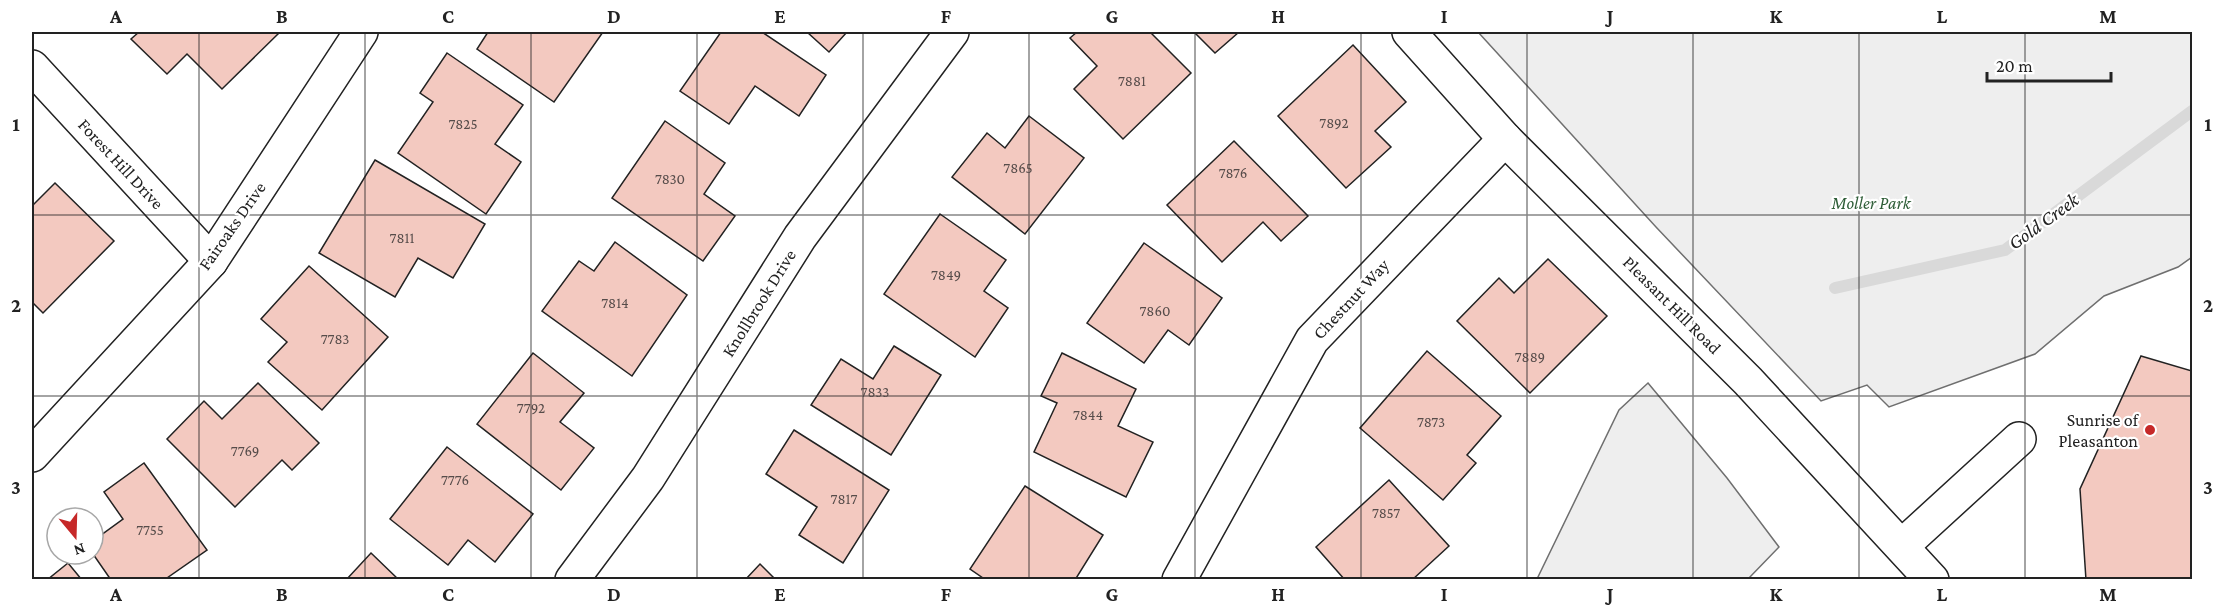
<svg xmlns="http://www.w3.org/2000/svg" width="2224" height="611" viewBox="0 0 2224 611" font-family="'Crimson Pro',serif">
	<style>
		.green { fill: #eee; stroke: #6f6f6f; stroke-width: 1.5 }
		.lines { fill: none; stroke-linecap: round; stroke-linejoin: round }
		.stream { stroke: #d9d9d9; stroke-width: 12 }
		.building { fill: #f3c9c0; stroke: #222; stroke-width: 1.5 }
		.minor-casing { stroke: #222; stroke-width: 36 }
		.minor { stroke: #fff; stroke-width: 33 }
		.grid { fill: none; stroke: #222; stroke-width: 1.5; stroke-opacity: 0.55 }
		.poi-dot { fill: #c62828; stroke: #fff; stroke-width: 2 }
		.labels { text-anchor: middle; stroke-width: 4.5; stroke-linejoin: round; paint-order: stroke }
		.number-label { font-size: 15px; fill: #564c4a }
		.street-label { font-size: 18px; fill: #222; stroke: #fff }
		.park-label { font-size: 18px; font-style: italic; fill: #2f5e38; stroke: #fff }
		.poi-label { font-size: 18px; fill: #222; stroke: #fff; text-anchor: end }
		.water-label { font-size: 20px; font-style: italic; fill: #222; stroke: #fff }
		.neatline { fill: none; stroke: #222; stroke-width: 2 }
		.grid-label { font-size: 20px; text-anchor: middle; font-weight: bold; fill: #222 }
	</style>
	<rect width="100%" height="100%" fill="#fff"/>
	<g class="green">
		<path d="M1478,32H2192V257L2178,267L2104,296L2035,354L1889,407L1867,385L1821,401L1656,227Z"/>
		<path d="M1648,383L1727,478L1779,547L1748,579H1537L1619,410Z"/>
	</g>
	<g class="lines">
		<path class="stream" d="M1835,288L2005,250L2192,111"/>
	</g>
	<g class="building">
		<path d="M139,32H280L222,89L187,54L167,74L131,39Z"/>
		<path d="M488,32H603L554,102L477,49Z"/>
		<path d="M721,32H762L826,75L799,116L755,86L729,124L680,91Z"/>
		<path d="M807,32H847L829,52Z"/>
		<path d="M1077,32H1150L1191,73L1123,139L1074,89L1097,66L1070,38Z"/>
		<path d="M1194,32H1239L1215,53Z"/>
		<path d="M1353,45L1406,102L1375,131L1391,147L1346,188L1278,116Z"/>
		<path d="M447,53L523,105L495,144L521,162L486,214L398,153L433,102L420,93Z"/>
		<path d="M1029,116L1084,158L1025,234L952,177L987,133L1005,148Z"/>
		<path d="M665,121L725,163L704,194L735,216L703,261L612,198Z"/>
		<path d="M1234,141L1308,216L1281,241L1263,222L1222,262L1167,205Z"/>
		<path d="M375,160L485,224L453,278L418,258L395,297L319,253Z"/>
		<path d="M55,183L114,241L43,313L32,302V206Z"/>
		<path d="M940,214L1006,260L984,291L1008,308L975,357L884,294Z"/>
		<path d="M615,242L687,295L632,376L542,311L579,261L594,271Z"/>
		<path d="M1144,243L1222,298L1189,345L1168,330L1144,363L1087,323Z"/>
		<path d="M1548,259L1607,316L1530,393L1457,321L1499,278L1514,293Z"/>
		<path d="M309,266L388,337L322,410L268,362L287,342L261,319Z"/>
		<path d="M894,346L941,375L891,455L811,405L841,359L873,379Z"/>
		<path d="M1427,351L1501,416L1467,455L1476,463L1443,500L1360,428Z"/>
		<path d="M533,353L584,393L560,422L594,448L561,490L477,424Z"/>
		<path d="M1062,353L1136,389L1118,426L1153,442L1126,497L1034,452L1057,403L1041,396Z"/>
		<path d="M2141,356L2192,371V580H2086L2080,489Z"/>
		<path d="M258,383L319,443L292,470L282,460L235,507L167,439L204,401L222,419Z"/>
		<path d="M794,430L889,490L843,563L799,535L817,507L766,474Z"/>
		<path d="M447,447L533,514L495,562L468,540L448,565L390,519Z"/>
		<path d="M144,463L207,550L164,580H111L93,554V541L123,519L104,492Z"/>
		<path d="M1389,480L1449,546L1412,580H1345L1316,547Z"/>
		<path d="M1025,486L1103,535L1075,580H986L970,569Z"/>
		<path d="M371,553L399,580H346Z"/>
		<path d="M68,563L82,580H47Z"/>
		<path d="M760,564L776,580H745Z"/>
	</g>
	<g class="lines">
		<g class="minor-casing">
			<g id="minor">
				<path d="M1409,32L1505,139L1748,381L1932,580"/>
				<path d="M32,67L211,261"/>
				<path d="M32,455L211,261L361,32"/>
				<path d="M1902,546L2019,439"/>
				<path d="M572,580L648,478L800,237L952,32"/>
				<path d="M1179,580L1312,340L1505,139"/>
			</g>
		</g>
		<use href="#minor" class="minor"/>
	</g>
	<path class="grid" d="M199,32V580M365,32V580M531,32V580M697,32V580M863,32V580M1029,32V580M1195,32V580M1361,32V580M1527,32V580M1693,32V580M1859,32V580M2025,32V580M32,215H2192M32,396H2192"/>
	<circle class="poi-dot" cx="2150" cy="430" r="6"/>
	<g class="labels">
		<g class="number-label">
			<text x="1132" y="86">7881</text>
			<text x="1334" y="128">7892</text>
			<text x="463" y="129">7825</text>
			<text x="1018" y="173">7865</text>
			<text x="1233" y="178">7876</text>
			<text x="670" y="184">7830</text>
			<text x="402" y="243">7811</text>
			<text x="946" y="280">7849</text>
			<text x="615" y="308">7814</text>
			<text x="1155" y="316">7860</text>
			<text x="335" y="344">7783</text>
			<text x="1530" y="362">7889</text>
			<text x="875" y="397">7833</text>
			<text x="531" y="413">7792</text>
			<text x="1088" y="420">7844</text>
			<text x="1431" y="427">7873</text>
			<text x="245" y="456">7769</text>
			<text x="455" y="485">7776</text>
			<text x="844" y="504">7817</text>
			<text x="1386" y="518">7857</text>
			<text x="150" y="535">7755</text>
		</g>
		<g class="street-label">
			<text transform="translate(121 164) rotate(47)" y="6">Forest Hill Drive</text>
			<text transform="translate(232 226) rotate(-55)" y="6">Fairoaks Drive</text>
			<text transform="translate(1351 299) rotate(-47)" y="6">Chestnut Way</text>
			<text transform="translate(759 303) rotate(-58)" y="6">Knollbrook Drive</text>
			<text transform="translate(1672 305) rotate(45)" y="6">Pleasant Hill Road</text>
		</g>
		<g class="park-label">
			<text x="1871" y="209">Moller Park</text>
		</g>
		<g class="poi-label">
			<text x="2138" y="426">Sunrise of<tspan x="2138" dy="21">Pleasanton</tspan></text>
		</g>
		<g class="water-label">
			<text transform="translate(2043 221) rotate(-36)" y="7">Gold Creek</text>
		</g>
	</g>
	<rect width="2224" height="611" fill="none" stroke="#ffffff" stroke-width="66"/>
	<g transform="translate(75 536) rotate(161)"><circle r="28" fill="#ffffff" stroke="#a7a7a7" stroke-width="1.5"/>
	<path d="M0-4.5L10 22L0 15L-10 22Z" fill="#c62828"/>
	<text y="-9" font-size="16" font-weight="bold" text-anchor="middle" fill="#222222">N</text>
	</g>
	<path d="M1987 72v9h124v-9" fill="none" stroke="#222222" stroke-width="3"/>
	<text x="1996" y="72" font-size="18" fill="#222222" stroke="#ffffff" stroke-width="4.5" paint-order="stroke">20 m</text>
	<rect x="33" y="33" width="2158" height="545" class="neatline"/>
	<g class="grid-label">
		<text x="116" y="23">A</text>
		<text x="282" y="23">B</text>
		<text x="448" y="23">C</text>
		<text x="614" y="23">D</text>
		<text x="780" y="23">E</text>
		<text x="946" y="23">F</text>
		<text x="1112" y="23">G</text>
		<text x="1278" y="23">H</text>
		<text x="1444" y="23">I</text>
		<text x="1610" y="23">J</text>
		<text x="1776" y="23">K</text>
		<text x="1942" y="23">L</text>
		<text x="2108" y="23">M</text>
		<text x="16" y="131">1</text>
		<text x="2208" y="131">1</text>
		<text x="16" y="312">2</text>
		<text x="2208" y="312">2</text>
		<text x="16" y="494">3</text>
		<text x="2208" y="494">3</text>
		<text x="116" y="601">A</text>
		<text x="282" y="601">B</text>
		<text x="448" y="601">C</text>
		<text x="614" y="601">D</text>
		<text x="780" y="601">E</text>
		<text x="946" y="601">F</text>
		<text x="1112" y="601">G</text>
		<text x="1278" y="601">H</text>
		<text x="1444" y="601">I</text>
		<text x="1610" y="601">J</text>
		<text x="1776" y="601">K</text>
		<text x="1942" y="601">L</text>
		<text x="2108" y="601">M</text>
	</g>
</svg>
